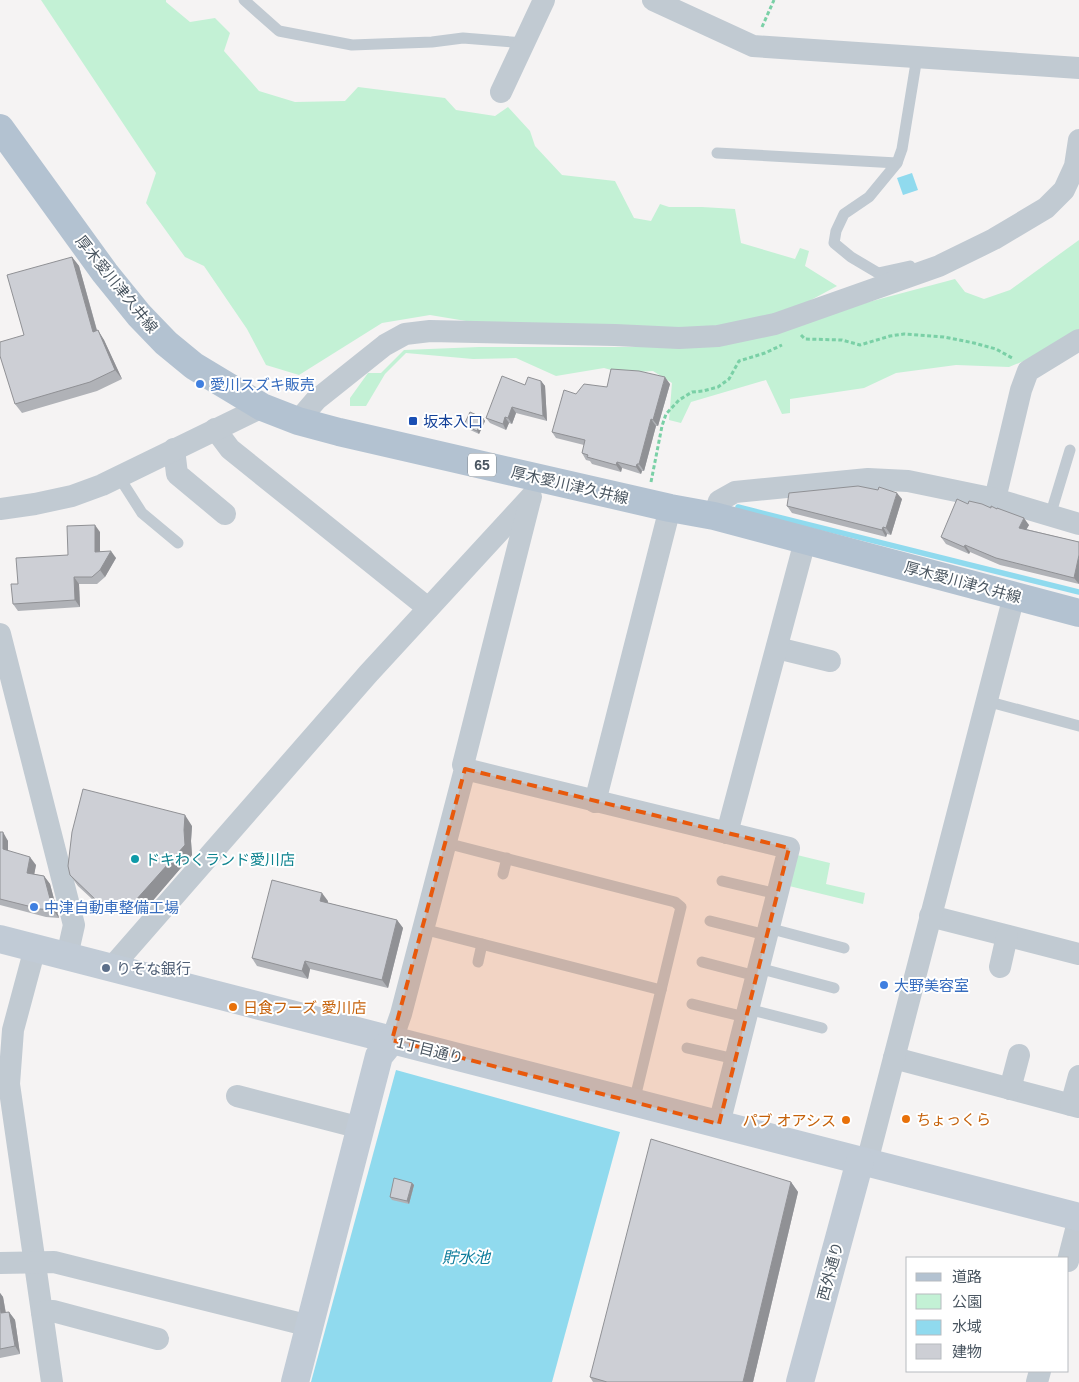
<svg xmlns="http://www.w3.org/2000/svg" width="1079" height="1382" font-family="Arial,'Noto Sans JP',sans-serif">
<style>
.green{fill:#c3f1d5}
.water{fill:#90daee}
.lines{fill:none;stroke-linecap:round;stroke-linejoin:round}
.stream{stroke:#90daee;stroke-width:5.5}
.path{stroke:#7ad0a6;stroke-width:3;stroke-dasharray:4 2.5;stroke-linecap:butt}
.lane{stroke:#c1cad2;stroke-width:11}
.street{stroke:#c1cad2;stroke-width:22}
.secondary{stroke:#c1cbd6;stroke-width:28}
.primary{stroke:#b3c2d1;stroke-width:28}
.wall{fill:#b0b2b7}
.shaded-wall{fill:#909195}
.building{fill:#cdcfd5;stroke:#909195}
.marked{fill:#e8590c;fill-opacity:0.2;stroke:#e8590c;stroke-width:4;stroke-dasharray:10 6;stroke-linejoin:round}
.shop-dot{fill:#3f7fe0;stroke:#fff;stroke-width:2}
.transit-dot{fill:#1a4fb4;stroke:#fff;stroke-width:2}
.culture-dot{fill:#0f9aa8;stroke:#fff;stroke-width:2}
.service-dot{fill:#5c6f8a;stroke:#fff;stroke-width:2}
.food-dot{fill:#e8710a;stroke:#fff;stroke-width:2}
.labels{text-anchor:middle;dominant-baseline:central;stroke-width:4;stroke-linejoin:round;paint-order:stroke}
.shield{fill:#fff;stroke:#808990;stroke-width:1}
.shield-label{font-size:14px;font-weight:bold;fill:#4a5661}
.street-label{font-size:15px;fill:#4a5661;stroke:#fff}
.shop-label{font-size:15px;fill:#366cbe;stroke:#fff;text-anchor:start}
.transit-label{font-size:15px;fill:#164399;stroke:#fff;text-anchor:start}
.culture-label{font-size:15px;fill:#0d838f;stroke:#fff;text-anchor:start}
.service-label{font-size:15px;fill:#4e5e75;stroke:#fff;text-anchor:start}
.food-label{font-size:15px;fill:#c56008;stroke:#fff;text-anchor:start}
.water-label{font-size:16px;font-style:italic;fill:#0c7c9b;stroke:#fff}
</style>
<rect width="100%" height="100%" fill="#f5f3f3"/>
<g class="green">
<path d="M41,0H166V2L190,22L215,18L230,33L224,51L259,91L295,102L345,101L358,87L445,98L456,110L495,116L508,107L530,131L535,146L562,175L615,181L634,218L651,221L660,204L669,207H702L735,209L741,243L795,259L800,248L809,251L805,266L837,286L811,300L846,308L955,279L965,292L984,299L1010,290L1079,240V329L1041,354L1009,367L956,365L896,373L864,388L790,399V413L782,414L766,380L691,402L681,423L669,420L672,383L653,371L622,373L604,368L556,376L516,358L473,359L406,353L385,374L366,406H350V398L368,373H381L404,350L479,347H653L484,324L430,315L382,323L299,375L266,365L247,329L204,266L185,257L146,203L156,173Z"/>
<path d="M797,855L830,863L826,884L865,893L863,904L785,885Z"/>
</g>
<g class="water">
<path d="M912,173L918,190L903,195L897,178Z"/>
<path d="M396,1070L620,1132L552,1382H311Z"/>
</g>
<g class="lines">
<path class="stream" d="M738,507L1079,592"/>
<g class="path">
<path d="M762,27L774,0"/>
<path d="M801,335L805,339L842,340L860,345L890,336L904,334L944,337L974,343L996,349L1014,359"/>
<path d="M651,482L662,426L666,414L679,400L692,392L703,391L718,387L729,379L739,361L765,353L782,345"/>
</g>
<g class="lane">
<path d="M244,0L279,31L352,45L432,42L463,38L524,43"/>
<path d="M717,153L897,163"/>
<path d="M910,266L878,273L851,257L834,243L836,231L844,214L869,197L897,163L902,149L917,57"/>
<path d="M119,477L142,513L178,543"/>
<path d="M1050,516L1070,450"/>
<path d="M986,701L1079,726"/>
<path d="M446,843L675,902L681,907L634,1102"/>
<path d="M503,874L507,858"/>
<path d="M722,881L777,894"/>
<path d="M710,921L766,935"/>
<path d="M768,928L844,948"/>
<path d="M423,929L661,990"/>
<path d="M478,962L482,944"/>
<path d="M702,962L756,976"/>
<path d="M758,968L834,988"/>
<path d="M692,1004L745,1017"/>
<path d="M748,1009L822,1028"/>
<path d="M687,1048L735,1059"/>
</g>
<g class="street">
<path d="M653,0L753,46L1079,68"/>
<path d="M501,92L544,0"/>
<path d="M298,421L316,400L385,345L405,334L430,331L615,335L679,338L718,336L775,324L939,266L994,239L1046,208L1064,190L1075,166L1079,140"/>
<path d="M215,429L230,449L428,608"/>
<path d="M174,449L177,474L225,514"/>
<path d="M995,499L1021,390L1028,371L1079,340"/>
<path d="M0,509L35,504L72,496L102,485L262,407"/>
<path d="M714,516L719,501L735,492L868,479L908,481L995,499L1079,524"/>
<path d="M0,634L74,925L67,956"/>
<path d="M777,648L830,661"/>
<path d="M465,769L789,848L719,1124"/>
<path d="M595,802L670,508"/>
<path d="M727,833L805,541"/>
<path d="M930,916L1079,954"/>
<path d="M35,948L13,1030L9,1084L52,1382"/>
<path d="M112,967L368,674L531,497"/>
<path d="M1000,967L1007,936"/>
<path d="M392,1040L401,1014L465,769L463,765L530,500"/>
<path d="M894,1058L1079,1107"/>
<path d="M1010,1089L1019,1055"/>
<path d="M237,1096L361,1128"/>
<path d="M1071,1105L1079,1076"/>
<path d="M867,1162L1014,596"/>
<path d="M1068,1261L1079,1218"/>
<path d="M0,1263L54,1262L310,1326"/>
<path d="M42,1312L53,1311L158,1339"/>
<path d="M1037,1382L1040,1371"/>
</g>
<g class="secondary">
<path d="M0,939L1079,1217"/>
<path d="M295,1382L379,1056L392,1040"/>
<path d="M800,1382L860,1161"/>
</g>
<path class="primary" d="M0,128L105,273L139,315L166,343L194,366L262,407L298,421L339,432L670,508L714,516L1079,613"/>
</g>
<g class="wall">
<path d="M72,257L79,266L97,330L104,340L122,379L97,391L22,413L15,404L24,335Z"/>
<path d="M541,381L545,386L547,421L516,413L512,424L509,423L506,430L490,423L486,418L525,385Z"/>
<path d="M670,384L658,426H656L644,471H642L641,474L622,468L621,472L592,464L590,461L586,460L582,453L584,445L556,438L552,432L576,394L607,387Z"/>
<path d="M483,418L485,421L479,434L466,428L464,425Z"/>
<path d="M902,499L891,535L887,534L886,537L792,513L787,506Z"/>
<path d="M968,504L1029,525L1026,529L1079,542V584L1000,565L970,552L969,554L946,544L941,537Z"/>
<path d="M100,532V551L116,558L105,577L97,584H79L80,607L18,611L13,604L18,584L68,555Z"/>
<path d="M192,826L191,841L192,855L143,912L134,915L106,912L78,886L70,875Z"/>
<path d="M0,832L8,841V851L36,865L34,874L44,876L50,884L59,918L46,917L0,905Z"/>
<path d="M328,901V903L397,920L403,928L388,988L310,969L308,979L257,966L252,958Z"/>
<path d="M791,1182L798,1192L753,1382H593L590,1377Z"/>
<path d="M412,1183L414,1185L409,1204L392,1200L390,1197Z"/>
<path d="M0,1293L3,1297L6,1313L9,1312L15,1320L20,1354L0,1358Z"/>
</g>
<g class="shaded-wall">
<path d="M72,257L79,266L100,342L93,332Z"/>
<path d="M98,330L104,340L122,379L115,370Z"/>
<path d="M665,377L670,384L658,426L653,420Z"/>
<path d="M541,381L545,386L547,421L543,416Z"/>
<path d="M512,407L516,413L512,424L508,418Z"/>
<path d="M505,417L509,423L506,430L503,424Z"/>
<path d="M483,418L485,421L479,434L477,431Z"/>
<path d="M651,419L656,426L644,471L639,464Z"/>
<path d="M617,462L622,468L621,472L616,465Z"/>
<path d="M637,464L642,471L641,474L636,467Z"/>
<path d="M897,493L902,499L891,535L886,528Z"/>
<path d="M1024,518L1029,525L1024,534L1019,528Z"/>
<path d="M95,525L100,532V558L95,552Z"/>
<path d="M883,527L887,534L886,537L882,530Z"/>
<path d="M965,545L970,552L969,554L964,547Z"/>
<path d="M111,551L116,558L105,577L100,570Z"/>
<path d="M1079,555V584L1074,578Z"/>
<path d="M74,577L79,584L80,607L75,600Z"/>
<path d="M185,815L192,826L191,841L192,855L143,912L135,901Z"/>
<path d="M3,832L8,841V857L3,849Z"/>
<path d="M30,857L36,865L33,881L27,873Z"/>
<path d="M44,876L50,884L59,918L53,910Z"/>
<path d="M322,893L328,901L326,909L320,901Z"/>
<path d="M397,920L403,928L388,988L382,980Z"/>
<path d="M305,961L310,969L308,979L302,971Z"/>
<path d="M791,1182L798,1192L753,1382H743Z"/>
<path d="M412,1183L414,1185L409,1204L407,1201Z"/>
<path d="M0,1293L3,1297L7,1321L1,1313L0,1304Z"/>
<path d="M9,1312L15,1320L20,1354L15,1346Z"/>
</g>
<g class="building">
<path d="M72,257L93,332L98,330L115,370L90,382L15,404L0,356V342L24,335L7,275Z"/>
<path d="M611,369L639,371L665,377L653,420L651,419L639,464H637L636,467L617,462L616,465L587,457L588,455L582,453L585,440L552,432L564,390L576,394L584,384L607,387Z"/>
<path d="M502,376L525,385L528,377L541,381L543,416L512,407L508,418L505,417L503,424L486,418Z"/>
<path d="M470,412L483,418L477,431L464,425Z"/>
<path d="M858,486L878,490L879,487L897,493L886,528L883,527L882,530L787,506L789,493Z"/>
<path d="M957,499L968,504L969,501L982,504L991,508V506L997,509V508L1024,518L1019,528L1079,542V555L1074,578L996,558L965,545L964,547L941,537Z"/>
<path d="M95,525V552L111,551L100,570L92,577H74L75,600L13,604L11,584H18L16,558L68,555L67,526Z"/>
<path d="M83,789L185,815L184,830L185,845L135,901L126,905L98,902L70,875L68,866L72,832Z"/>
<path d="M0,832H3V849L30,857L27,873L44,876L53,910L40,909L0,899Z"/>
<path d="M272,880L322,893L320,901L397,920L382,980L305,961L302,971L252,958Z"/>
<path d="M651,1139L791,1182L743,1382H607L590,1377Z"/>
<path d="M394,1178L412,1183L407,1201L390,1197Z"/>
<path d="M0,1304L1,1313L9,1312L15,1346L0,1349Z"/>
</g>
<path class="marked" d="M465,769L789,848L719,1124L392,1040Z"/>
<g class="shop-dot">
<circle cx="200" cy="384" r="5"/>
<circle cx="34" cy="907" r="5"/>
<circle cx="884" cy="985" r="5"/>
</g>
<rect class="transit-dot" x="408" y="416" width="10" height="10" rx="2.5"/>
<circle class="culture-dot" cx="135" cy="859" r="5"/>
<circle class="service-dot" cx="106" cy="968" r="5"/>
<g class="food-dot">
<circle cx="233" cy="1007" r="5"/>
<circle cx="906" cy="1119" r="5"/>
<circle cx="846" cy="1120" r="5"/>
</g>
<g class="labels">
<rect class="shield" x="468" y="453.5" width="28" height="23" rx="4"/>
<g class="shield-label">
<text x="482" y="465">65</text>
</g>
<g class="street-label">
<text transform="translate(117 284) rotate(51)">厚木愛川津久井線</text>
<text transform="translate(570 485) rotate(13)">厚木愛川津久井線</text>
<text transform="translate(963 582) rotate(15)">厚木愛川津久井線</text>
<text transform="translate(430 1050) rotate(14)">1丁目通り</text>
<text transform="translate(830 1271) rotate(-75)">西外通り</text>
</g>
<g class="shop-label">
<text x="210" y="384">愛川スズキ販売</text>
<text x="44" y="907">中津自動車整備工場</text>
<text x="894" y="985">大野美容室</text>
</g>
<g class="transit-label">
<text x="423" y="421">坂本入口</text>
</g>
<g class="culture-label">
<text x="145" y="859">ドキわくランド愛川店</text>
</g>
<g class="service-label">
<text x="116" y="968">りそな銀行</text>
</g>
<g class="food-label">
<text x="243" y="1007">日食フーズ 愛川店</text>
<text x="916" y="1119">ちょっくら</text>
<text x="836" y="1120" text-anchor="end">パブ オアシス</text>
</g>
<g class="water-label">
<text x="466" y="1257">貯水池</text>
</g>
</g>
<rect x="906" y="1257" width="162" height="115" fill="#ffffff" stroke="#b7bbc0"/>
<rect x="916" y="1273" width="25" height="8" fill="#b3c2d1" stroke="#b7bbc0"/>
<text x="952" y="1282" font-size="15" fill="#4a5661">道路</text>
<rect x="916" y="1294" width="25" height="15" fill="#c3f1d5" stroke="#b7bbc0"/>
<text x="952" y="1307" font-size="15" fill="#4a5661">公園</text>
<rect x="916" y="1320" width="25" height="15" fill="#90daee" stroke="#b7bbc0"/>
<text x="952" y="1332" font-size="15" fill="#4a5661">水域</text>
<rect x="916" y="1344" width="25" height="15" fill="#cdcfd5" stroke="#b7bbc0"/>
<text x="952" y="1357" font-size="15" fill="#4a5661">建物</text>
</svg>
